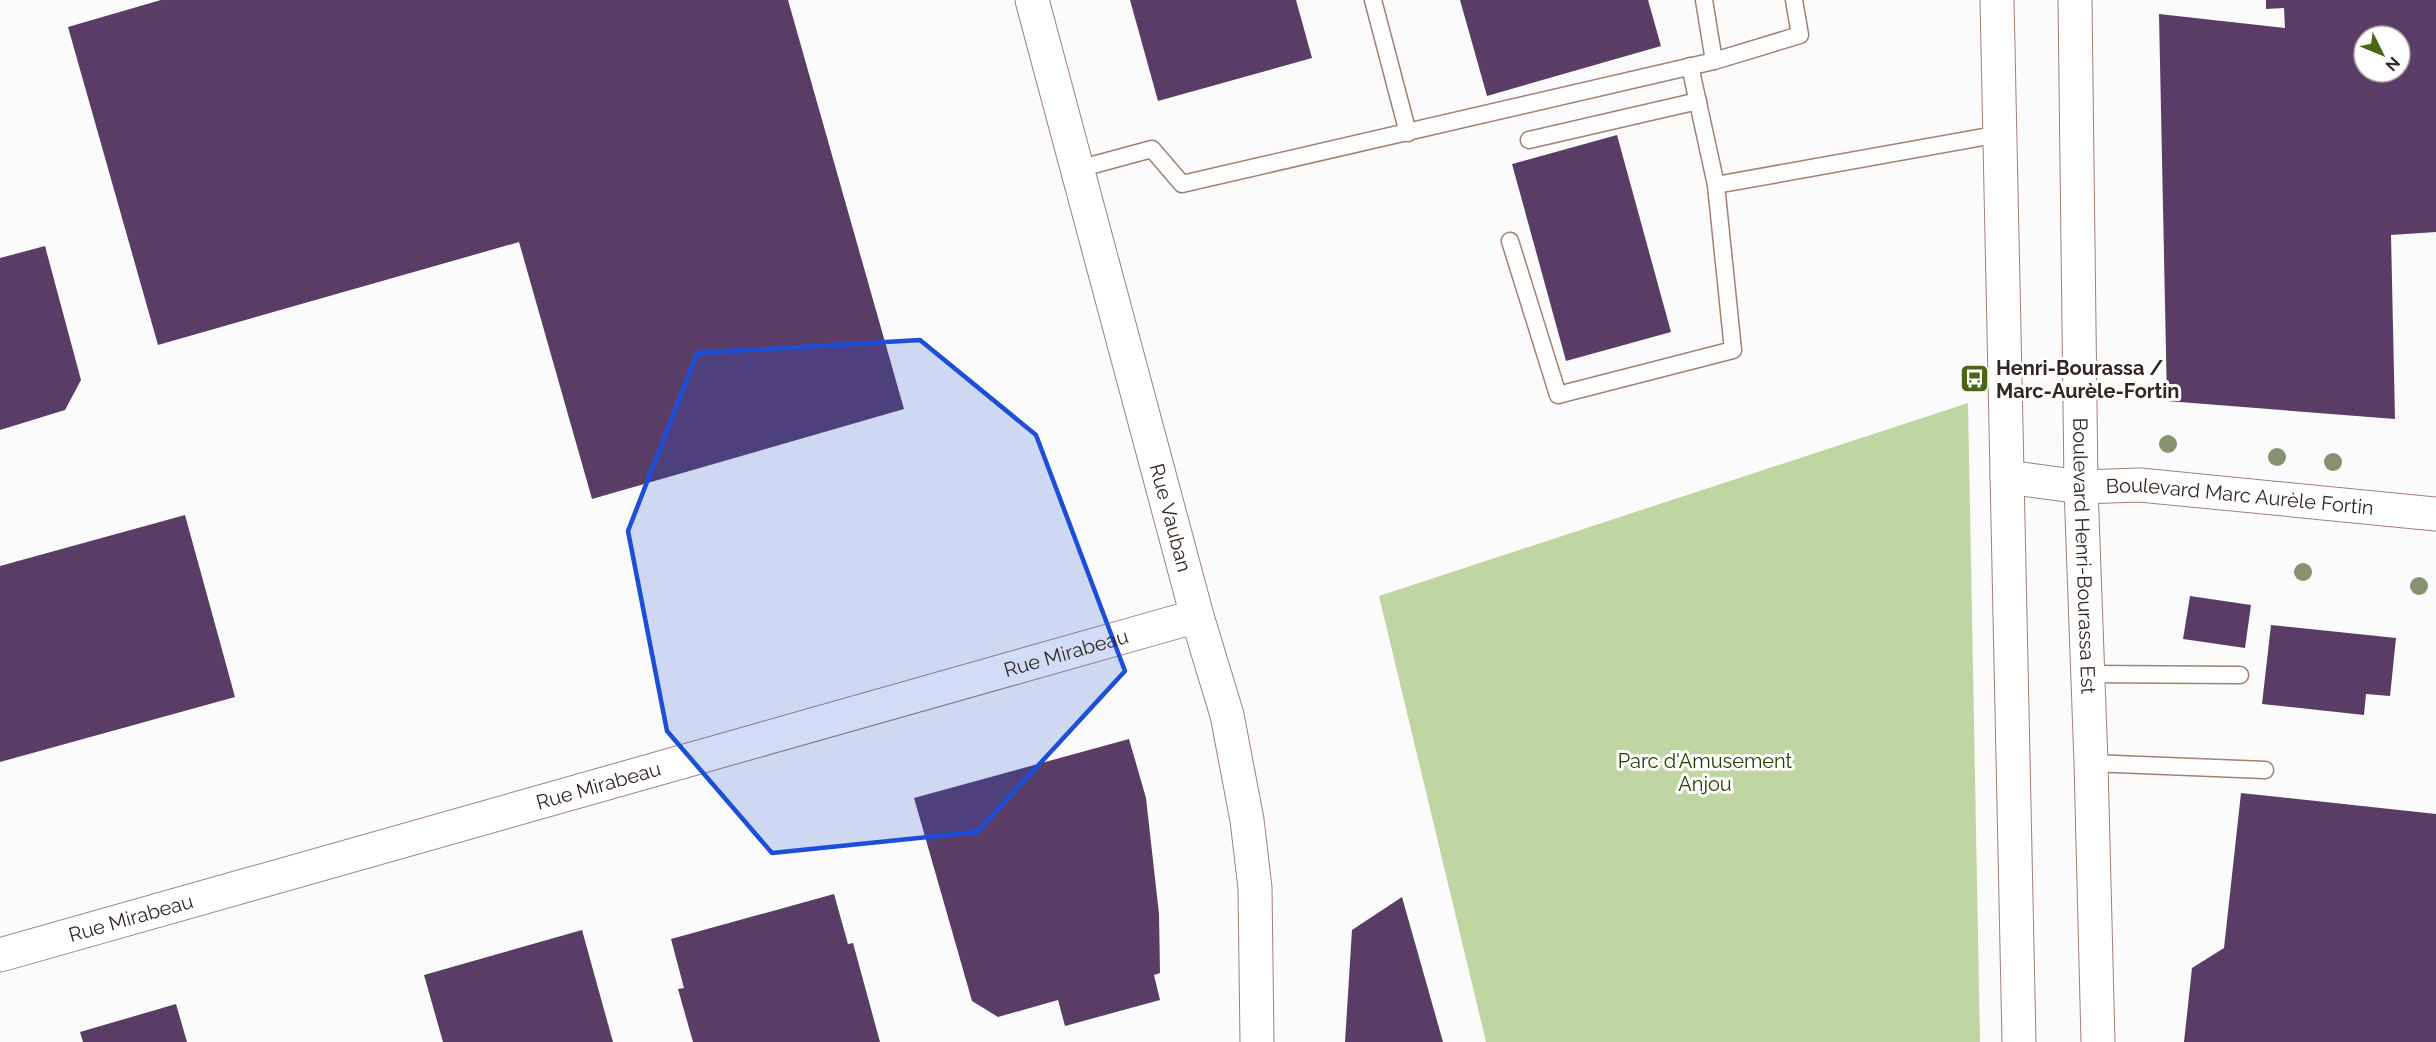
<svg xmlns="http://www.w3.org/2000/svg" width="2436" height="1042" font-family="Raleway,sans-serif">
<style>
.green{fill:#bfd6a2}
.building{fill:#593d67;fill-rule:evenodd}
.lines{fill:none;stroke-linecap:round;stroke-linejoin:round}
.lane-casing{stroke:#a28072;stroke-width:19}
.street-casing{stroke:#a28072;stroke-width:35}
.primary-casing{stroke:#a28072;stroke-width:35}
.lane{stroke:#fff;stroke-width:16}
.street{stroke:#fff;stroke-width:33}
.primary{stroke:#fff;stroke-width:33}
.tree{fill:#879271}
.marked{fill:#1d4ed8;fill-opacity:0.2;stroke:#1d4ed8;stroke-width:4.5;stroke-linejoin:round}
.labels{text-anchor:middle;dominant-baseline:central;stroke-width:6;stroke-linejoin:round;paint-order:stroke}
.poi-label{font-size:20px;font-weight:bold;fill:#342621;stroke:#fff;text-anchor:start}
.street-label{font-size:20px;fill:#342621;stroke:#fff}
.park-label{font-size:20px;fill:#283c00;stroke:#fff}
</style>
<rect width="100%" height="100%" fill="#fbfbfb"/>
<path class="green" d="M1968,403L1980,1042H1486L1379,596Z"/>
<g class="building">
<path d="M161,0H788L904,409L592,499L519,242L158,345L68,27Z"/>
<path d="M1130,0H1296L1312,58L1158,101Z"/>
<path d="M1460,0H1648L1661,46L1487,96Z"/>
<path d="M2266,0H2436V232L2391,235L2395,419L2167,401L2159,14L2285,28L2284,8L2266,9ZM2364,36H2400V72H2364Z"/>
<path d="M1617,135L1671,332L1566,361L1512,164Z"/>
<path d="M45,246L81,380L65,410L0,430V258Z"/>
<path d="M185,515L235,697L0,762V566Z"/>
<path d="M2190,596L2251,605L2245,648L2183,639Z"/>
<path d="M2271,625L2396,638L2390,696L2366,694L2364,715L2262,704Z"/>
<path d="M1129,739L1146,798L1159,914L1160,973L1154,975L1160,1000L1065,1026L1058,1000L998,1017L972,1001L914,798Z"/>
<path d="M2241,793L2436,814V1042H2184L2192,968L2224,948Z"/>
<path d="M834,894L848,944L853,943L880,1042H693L678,989L684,988L671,939Z"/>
<path d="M1402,897L1443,1042H1345L1352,930Z"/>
<path d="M582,930L613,1042H443L424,975Z"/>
<path d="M176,1004L187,1042H83L80,1032Z"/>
</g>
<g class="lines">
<defs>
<g id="lane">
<path d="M1373,0L1408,133"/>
<path d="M1704,0L1714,61L1800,35L1794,0"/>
<path d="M1690,66L1716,185L2000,134"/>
<path d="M1529,140L1698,101"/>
<path d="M1078,169L1152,149L1182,184L1714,61"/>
<path d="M1510,241L1558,395L1733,350L1716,185"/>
<path d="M2086,674L2240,675"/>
<path d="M2091,763L2265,770"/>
</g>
<g id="street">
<path id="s1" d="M1032,0L1197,616L1227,715L1247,820L1255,888L1257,1042"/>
<path id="s2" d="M2007,477L2081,487L2140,485L2436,514"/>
<path id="s3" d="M0,955L1197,616"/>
</g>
<g id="primary">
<path d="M1997,0L2019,1042"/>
<path id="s4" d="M2075,0L2081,487L2091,763L2098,1042"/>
</g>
</defs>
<use href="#lane" class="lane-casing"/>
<use href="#street" class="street-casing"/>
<use href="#primary" class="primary-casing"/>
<use href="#lane" class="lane"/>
<use href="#street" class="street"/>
<use href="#primary" class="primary"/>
</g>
<g class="tree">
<circle cx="2168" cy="444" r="9"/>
<circle cx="2277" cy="457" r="9"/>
<circle cx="2333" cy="462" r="9"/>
<circle cx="2303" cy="572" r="9"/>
<circle cx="2419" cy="586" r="9"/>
</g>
<path class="marked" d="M920,340L1036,435L1125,671L977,832L772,853L667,731L628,531L697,353Z"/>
<defs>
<symbol id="bus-square" viewBox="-11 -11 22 22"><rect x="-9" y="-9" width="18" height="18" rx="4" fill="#4b6617" stroke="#fff"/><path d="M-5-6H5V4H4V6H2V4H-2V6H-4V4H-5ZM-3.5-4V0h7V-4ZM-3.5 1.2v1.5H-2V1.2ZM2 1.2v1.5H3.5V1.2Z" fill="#fff"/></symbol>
</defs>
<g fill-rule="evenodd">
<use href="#bus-square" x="1958" y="362" width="33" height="33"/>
</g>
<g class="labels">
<g class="poi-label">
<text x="1996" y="368">Henri-Bourassa /<tspan x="1996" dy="23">Marc-Aurèle-Fortin</tspan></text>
</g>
<g class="street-label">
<text stroke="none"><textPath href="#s2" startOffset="234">Boulevard Marc Aurèle Fortin</textPath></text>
<text stroke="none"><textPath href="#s1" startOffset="536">Rue Vauban</textPath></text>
<text stroke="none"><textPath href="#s4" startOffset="556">Boulevard Henri-Bourassa Est</textPath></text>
<text stroke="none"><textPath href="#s3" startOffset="1108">Rue Mirabeau</textPath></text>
<text stroke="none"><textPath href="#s3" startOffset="622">Rue Mirabeau</textPath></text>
<text stroke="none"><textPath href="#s3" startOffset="136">Rue Mirabeau</textPath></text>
</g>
<g class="park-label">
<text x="1705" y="761">Parc d'Amusement<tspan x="1705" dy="23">Anjou</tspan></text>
</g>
</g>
<g transform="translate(2382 54) rotate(133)"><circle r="28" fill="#ffffff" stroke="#aea8a6" stroke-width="1.5"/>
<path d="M0-4.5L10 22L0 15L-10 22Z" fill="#4b6617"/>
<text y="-9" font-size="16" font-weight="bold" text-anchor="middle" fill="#342621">N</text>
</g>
</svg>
